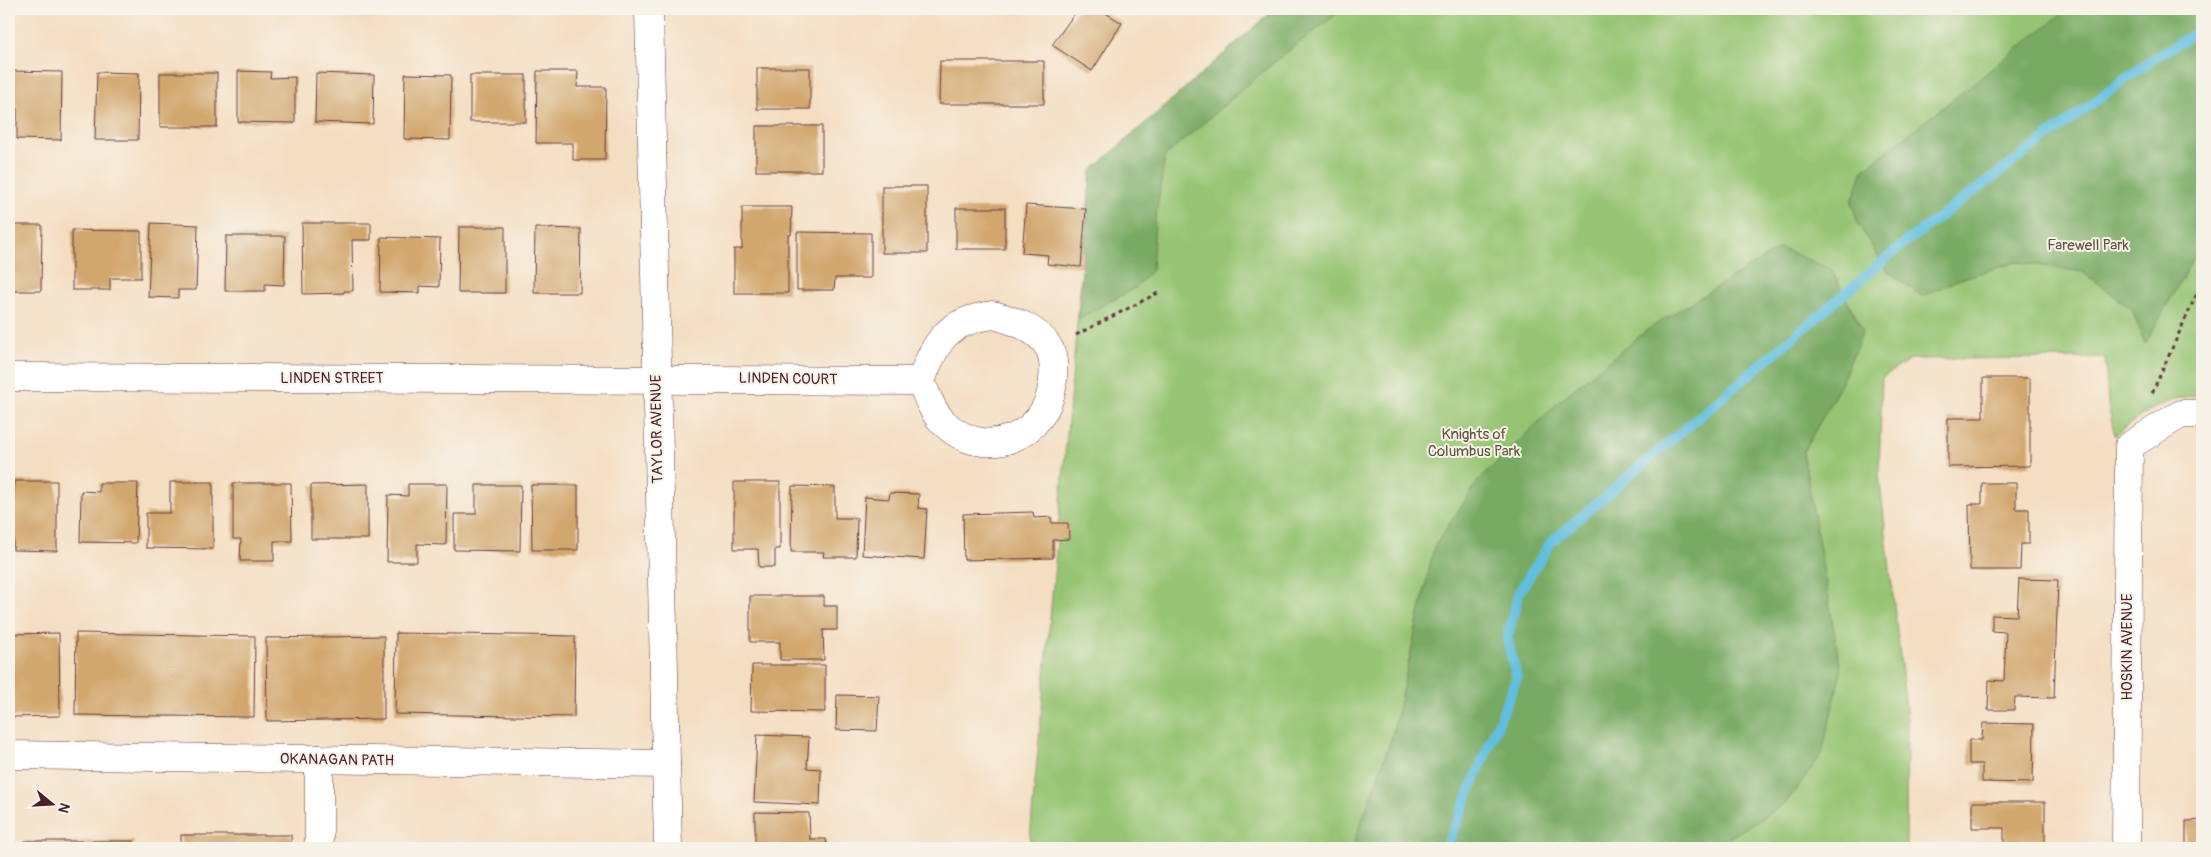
<svg xmlns="http://www.w3.org/2000/svg" width="2211" height="857" font-family="Pangolin,sans-serif">
<style>
.green{fill:#96c472;stroke:#70724e}
.forest{fill:#78aa64;stroke:#616448}
.lines{fill:none;stroke-linecap:round;stroke-linejoin:round}
.stream{stroke:#61bfe0;stroke-width:10}
.building{fill:#d2a76e}
.minor-casing{stroke:#643c42;stroke-width:29}
.path{stroke:#643c42;stroke-width:3;stroke-dasharray:4 4;stroke-linecap:butt}
.minor{stroke:#fff;stroke-width:28}
.labels{text-anchor:middle;dominant-baseline:central;stroke-width:4;stroke-linejoin:round;paint-order:stroke}
.park-label{font-size:15px;fill:#615140;stroke:#f7f3e8}
.street-label{font-size:15px;fill:#4a1f2b;stroke:#f7f3e8}
</style>
<rect width="100%" height="100%" fill="#f7f3e8"/>
<filter id="ink" filterUnits="userSpaceOnUse"><feTurbulence type="fractalNoise" baseFrequency=".02" numOctaves="2"/><feDisplacementMap in="SourceGraphic" scale="10" xChannelSelector="R" yChannelSelector="G"/><feConvolveMatrix kernelMatrix="1 2 1 2 8 2 1 2 1" color-interpolation-filters="sRGB"/></filter>
<filter id="wash" filterUnits="userSpaceOnUse"><feTurbulence type="fractalNoise" baseFrequency=".0096" numOctaves="4" result="noise"/><feDisplacementMap in="SourceGraphic" scale="20" xChannelSelector="R" yChannelSelector="G"/><feGaussianBlur stdDeviation="1.12" result="paint"/><feColorMatrix in="noise" values="0 0 0 0 0 0 0 0 0 0 0 0 0 0 0 0 0 1.4 0 .05"/><feComposite in="paint" operator="in"/></filter>
<g filter="url(#wash)">
<rect width="100%" height="100%" fill="#f4dec2"/>
<path class="green" d="M1275,9H2202V395C2168,396 2140,414 2115,436L2108,405L2105,358L1910,359L1882,378L1879,474L1907,717L1906,848H1029L1091,171Z"/>
<g class="forest">
<path d="M1275,9H1343L1273,63L1165,156L1155,221L1152,270L1135,288L1078,319L1091,171Z"/>
<path d="M2068,9H2202V243L2145,344L2132,309L2083,272L2016,262L1960,279L1922,296L1887,271L1858,224L1852,202L1863,170Z"/>
<path d="M1780,248L1831,269L1863,331L1839,388L1803,452L1841,671L1822,754L1786,803L1718,845L1706,848H1352L1392,737L1434,547L1479,480L1565,396L1650,328Z"/>
</g>
<g class="lines">
<path class="stream" d="M1446,848L1517,678L1507,638L1519,592L1551,542L1907,241L2154,58L2202,29"/>
</g>
<g id="blocks">
<g class="building">
<path d="M1078,9H1099L1122,23L1092,71L1052,45Z"/>
<path d="M940,61H1044V104H939Z"/>
<rect x="757" y="68" width="53" height="41"/>
<path d="M9,71L62,72L61,140L17,139V105H9Z"/>
<path d="M238,71L271,72L270,78L295,77V123L238,122Z"/>
<path d="M537,71H578L577,87H606L605,160H573V143H536Z"/>
<path d="M97,72L139,73L138,140H95Z"/>
<rect x="160" y="73" width="57" height="54"/>
<path d="M316,73L374,75L373,124L315,122Z"/>
<path d="M405,74L451,75L450,140L404,139Z"/>
<rect x="470" y="75" width="56" height="47"/>
<rect x="756" y="126" width="66" height="45"/>
<rect x="882" y="186" width="45" height="67"/>
<path d="M1026,205L1086,209L1081,267L1047,264L1048,255L1022,253Z"/>
<path d="M742,207H792L791,235H788V293H734V249H742Z"/>
<rect x="956" y="208" width="49" height="41"/>
<path d="M151,223L198,225L196,290H178V298L148,297Z"/>
<path d="M302,223H371V240H352L353,291H344V293L303,294Z"/>
<path d="M9,225H42L41,291H9Z"/>
<path d="M459,227H505V293H458Z"/>
<path d="M535,228L581,229L580,293H534Z"/>
<path d="M72,230L141,231V278H110V290H72Z"/>
<path d="M797,232L871,233V278H835L834,290H797Z"/>
<path d="M226,236H285L284,285L265,284V291H225Z"/>
<path d="M381,237L440,239L439,287L420,286V293L380,292Z"/>
<path d="M1983,378H2030V466L1948,467V418H1983Z"/>
<path d="M14,481H57V551L13,550Z"/>
<path d="M170,482H213V549L146,548V513H170Z"/>
<path d="M734,482H780V549H775V567H759L758,549H734Z"/>
<path d="M99,483H138L136,543L80,542L81,491L99,492Z"/>
<path d="M233,483H291L292,541H274V561H240L241,539H233Z"/>
<path d="M1982,483H2016V509H2029V544H2021L2020,570H1970L1969,504H1982Z"/>
<path d="M368,484V539H311V485Z"/>
<path d="M408,484H447L446,545L417,544V562H387L388,495L408,496Z"/>
<path d="M476,485H521L520,551L454,550V514H476Z"/>
<path d="M531,485H578V550H532Z"/>
<path d="M792,486L835,487V518H857L856,557H823L824,552H791Z"/>
<path d="M890,493L919,494L918,508L927,509L924,559L862,555L865,497L889,499Z"/>
<path d="M1033,512L1034,518L1051,517L1052,523H1068L1069,539L1053,540V558L964,560L963,514Z"/>
<rect x="2198" y="517" width="4" height="40"/>
<path d="M2019,579L2058,580L2054,698L2015,697L2014,710H1988L1989,680L2004,681L2006,632L1992,631V615L2017,616Z"/>
<path d="M750,596H824V606H837V630H823L824,660H780V642H750Z"/>
<path d="M59,633L60,716L9,717V634Z"/>
<path d="M76,633L255,636L254,717L75,715Z"/>
<path d="M396,633L575,636L574,717L395,714Z"/>
<path d="M384,636V719L267,721L266,638Z"/>
<path d="M752,665H825V712L751,711Z"/>
<path d="M837,695L879,696L877,731L836,730Z"/>
<path d="M1983,723L2034,724L2033,783L1982,782V764H1969V740H1982Z"/>
<path d="M757,735L809,737L807,768L821,769L820,805L754,802Z"/>
<path d="M1972,802H2045V848H2004V828H1972Z"/>
<path d="M755,812L809,813L810,839H826L827,848H755Z"/>
<path d="M2202,820V848H2186V821Z"/>
<rect x="181" y="835" width="110" height="13"/>
<rect x="25" y="841" width="109" height="7"/>
</g>
</g>
</g>
<g filter="url(#ink)">
<use href="#blocks" fill-opacity="0" stroke="#643c42" stroke-width="1"/>
<g class="lines">
<defs>
<g id="minor">
<path d="M649,9L668,848"/>
<path d="M993,315C1013,320 1040,329 1050,350C1054,359 1054,370 1053,380C1049,438 983,464 942,421C932,411 926,394 921,381C936,340 947,321 993,315Z"/>
<path d="M9,377L921,381"/>
<path d="M9,755L666,764"/>
<path d="M319,759V848"/>
<path d="M2126,848L2129,446L2181,414H2202"/>
</g>
</defs>
<use href="#minor" class="minor-casing"/>
<g class="path">
<path d="M1076,335L1158,293"/>
<path d="M2152,393L2202,282"/>
</g>
<use href="#minor" class="minor"/>
</g>
</g>
<g class="labels">
<g class="park-label">
<text x="2088" y="245">Farewell Park</text>
<text x="1474" y="434">Knights of<tspan x="1474" dy="17">Columbus Park</tspan></text>
</g>
<g class="street-label">
<text x="332" y="378">LINDEN STREET</text>
<text transform="translate(788 379) rotate(1)">LINDEN COURT</text>
<text transform="translate(657 429) rotate(-91)">TAYLOR AVENUE</text>
<text transform="translate(2127 647) rotate(-90)">HOSKIN AVENUE</text>
<text transform="translate(337 760) rotate(1)">OKANAGAN PATH</text>
</g>
</g>
<rect width="2211" height="857" fill="none" stroke="#f7f3e8" stroke-width="30"/>
<g transform="translate(52 804) rotate(108)" stroke="#f7f3e8" stroke-width="4" paint-order="stroke">
<path d="M0-4L9 19L0 12L-9 19Z" fill="#4a1f2b"/>
<text y="-8" font-size="14" font-weight="bold" text-anchor="middle" fill="#4a1f2b">N</text>
</g>
</svg>
